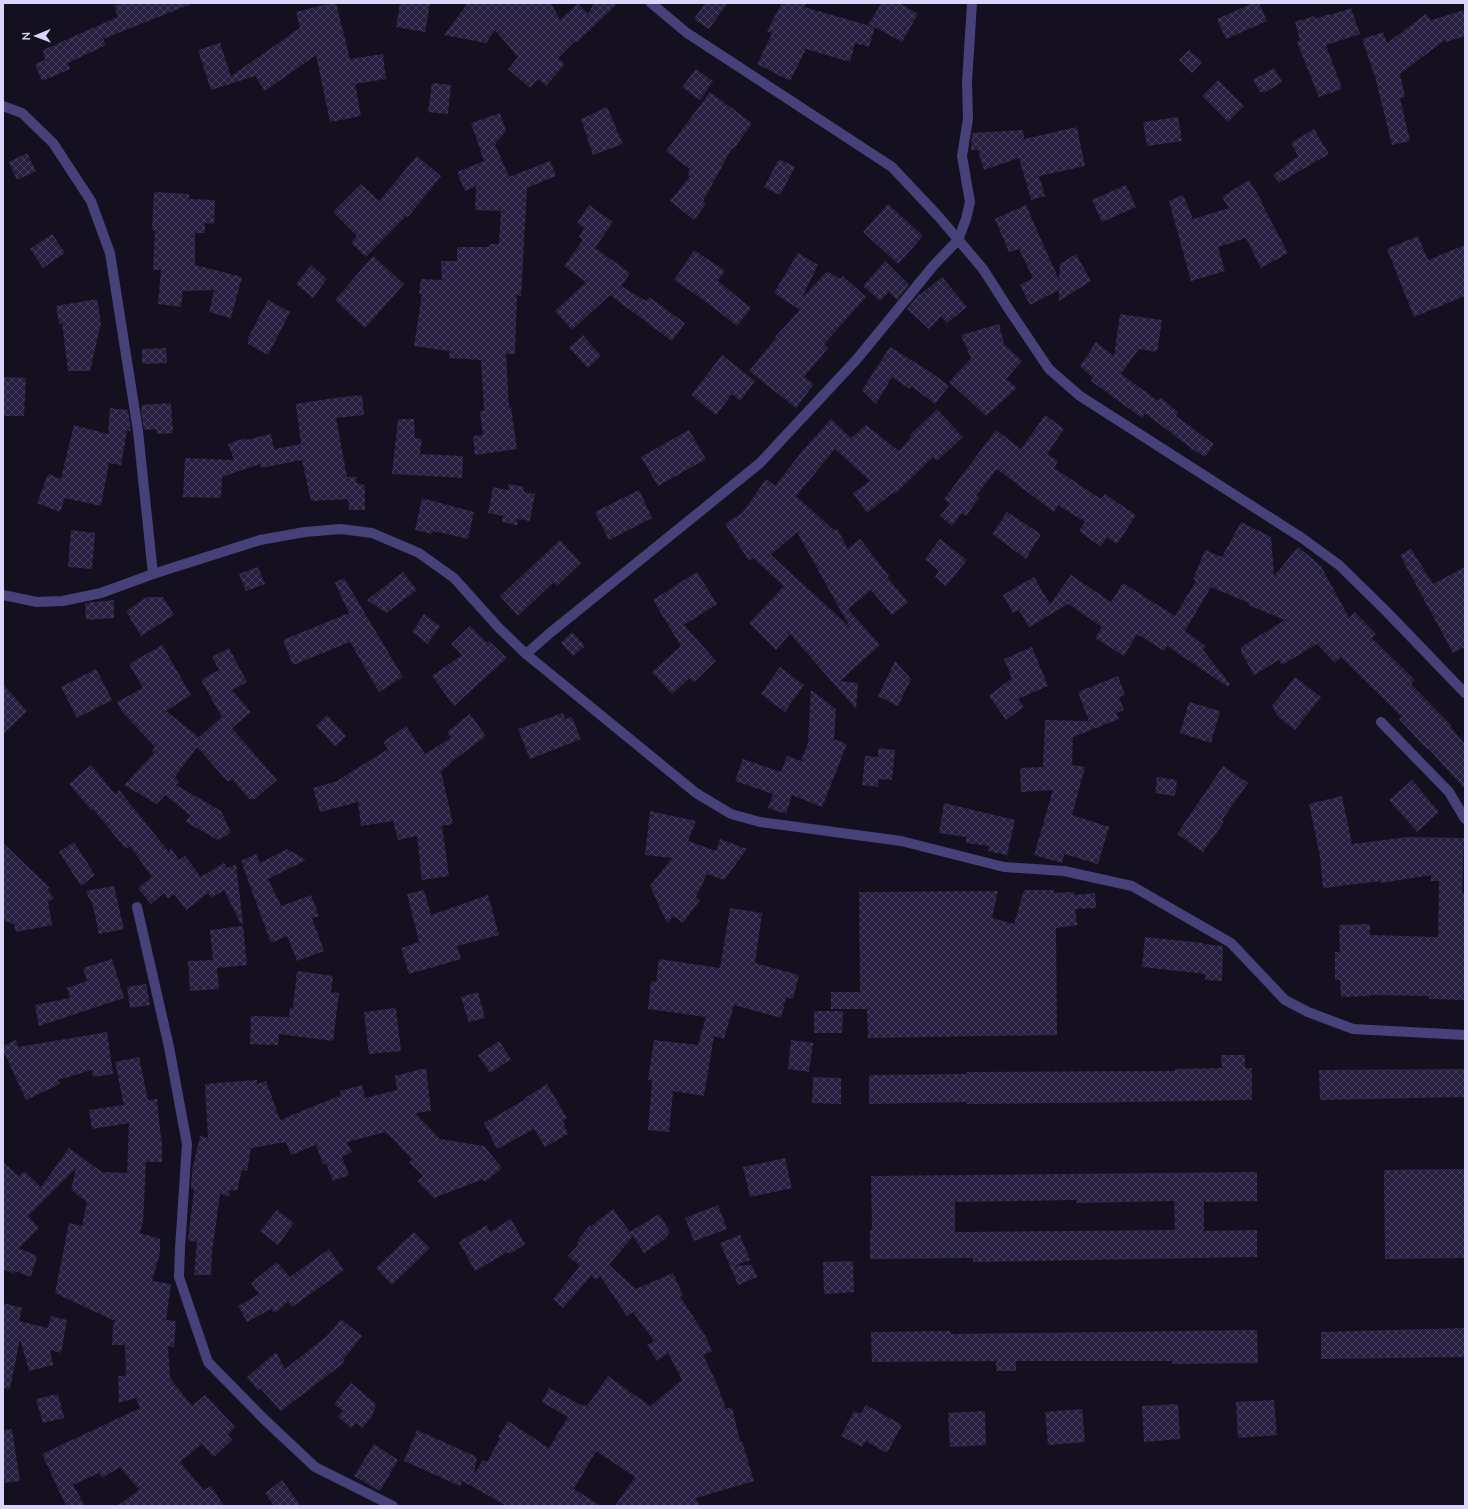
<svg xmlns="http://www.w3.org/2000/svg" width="1468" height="1509" font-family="Mulish,sans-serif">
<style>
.building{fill:url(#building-cross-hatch);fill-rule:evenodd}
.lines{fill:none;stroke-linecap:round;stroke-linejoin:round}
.minor{stroke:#464179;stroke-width:10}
</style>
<defs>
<pattern id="building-cross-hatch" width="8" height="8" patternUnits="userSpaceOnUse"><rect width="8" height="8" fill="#271f3f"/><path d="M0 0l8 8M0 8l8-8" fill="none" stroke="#463f5c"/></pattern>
</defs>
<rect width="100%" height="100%" fill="#141020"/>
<g class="building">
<path d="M123,3L191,4L103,39L106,45L68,63L70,69L42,81L35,64L45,60L43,50L118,17L114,6Z"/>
<path d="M331,3H336L350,59L383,54L386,79L355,84L361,116L330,122L316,55L265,91L255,76L211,90L198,50L220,43L231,76L300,28L296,12Z"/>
<path d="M400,3H430L425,32L396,27Z"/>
<path d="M468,3H551L560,20L578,3L588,14L594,3H618L577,42L575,41L558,58L565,64L546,86L538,79L530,88L508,69L518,57L495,30L486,43L444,35Z"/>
<path d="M705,3H728L709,29L694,19Z"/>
<path d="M782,3H806L804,7L874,27L868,24L882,3H899L918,14L902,42L875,27L869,47L855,43L850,62L806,49L790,81L757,64L772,34L767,31Z"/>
<path d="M1253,3H1259L1267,21L1226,39L1217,19Z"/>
<path d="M1351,8L1360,34L1326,45L1342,89L1319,97L1297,42L1300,40L1295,22L1314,16L1315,19L1329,14L1330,15Z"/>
<path d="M1465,10V36L1446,42V39L1400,74L1405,97L1400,98L1410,141L1392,145L1376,80L1362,39L1383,32L1387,43L1426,14L1431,20Z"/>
<path d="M1189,50L1202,62L1192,73L1179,60Z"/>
<path d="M1274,68L1282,82L1266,92H1260L1253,80Z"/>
<path d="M696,69L713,81L700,100L682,87Z"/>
<path d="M1218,80L1244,106L1228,122L1202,96Z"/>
<path d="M432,83L451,85L448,114L428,112Z"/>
<path d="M710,92L752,123L734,149L732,148L703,201L706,204L694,220L670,201L690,176L687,174L690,169L666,151Z"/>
<path d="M607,107L623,144L593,155L581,119Z"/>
<path d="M500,113L506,131L495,144L509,177L550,161L556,176L527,188L521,296L517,295L515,354H506L509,407H511L517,449L475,455L473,436L483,435L480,411H484L481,360L449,358V351L414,346L422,294H419L421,279L442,280L441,261H457V247H489L490,244H499L501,211L475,210L476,186L465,191L457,172L484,161L471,123Z"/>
<path d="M1178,117L1182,141L1147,146L1143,122Z"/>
<path d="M1077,127L1085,166L1039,176L1045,196L1031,200L1019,158L984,170L978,150H971L972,133L1023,130L1024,139Z"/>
<path d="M1314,129L1329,154L1279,183L1273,175L1298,156L1291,143Z"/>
<path d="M27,153L36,171L17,180L9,162Z"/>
<path d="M417,156L441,176L408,217L406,216L366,257L351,243L357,236L333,212L361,184L379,201Z"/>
<path d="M779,159L795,167L780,195L764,187Z"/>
<path d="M1249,180L1262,201L1261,202L1288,253L1261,268L1246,238L1218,247L1225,271L1191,281L1169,201L1183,195L1193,219L1229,208L1222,197Z"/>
<path d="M1126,185L1136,207L1102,222L1092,200Z"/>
<path d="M154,192L189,194V199L215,200L214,224L205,223V233H195V265L242,277L231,318L209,312L214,290L183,291L181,307L158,304L161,270H153L155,231L152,230Z"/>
<path d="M888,204L923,236L898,264L863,232Z"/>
<path d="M589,205L613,222L595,248L630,273L621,286L646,301L649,297L685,323L672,341L610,295L572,330L555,311L586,282L564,266L583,240L579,237L584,228L577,223Z"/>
<path d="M1026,205L1059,280L1060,264L1076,254L1091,281L1059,301V290L1030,305L1020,285L1033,278L1019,249L1009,252L995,219Z"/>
<path d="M52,234L65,253L43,268L30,249Z"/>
<path d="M1418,236L1428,260L1465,245V296L1414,317L1387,249Z"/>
<path d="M694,250L725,271L718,281L751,308L737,326L705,301L674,280Z"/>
<path d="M798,253L818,265L803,295L804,296L827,271L840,279L843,276L866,297L824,344L828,348L804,377L814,384L796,408L749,371L776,338L775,337L800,310L774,293Z"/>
<path d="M373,256L404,284L365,328L335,300Z"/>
<path d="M885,261L909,285L897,300L889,292L880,301L863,286Z"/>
<path d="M311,265L327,279L313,298L296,284Z"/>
<path d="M942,277L967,307L947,323L941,316L929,329L907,309L919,294L920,295Z"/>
<path d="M97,299L101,323L90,371H68L62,323L59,324L56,306Z"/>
<path d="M268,300L290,312L268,355L248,344V338Z"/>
<path d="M1120,314L1162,320L1157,352L1139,349L1121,374L1158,401L1161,398L1178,412L1176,416L1214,444L1205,457L1192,449L1145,413L1142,418L1091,381L1093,378L1080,366L1096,342L1114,356Z"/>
<path d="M999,324L1004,344L1022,361L1006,379L1017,388L986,416L949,382L971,358L961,335Z"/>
<path d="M583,335L601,356L588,368L569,348Z"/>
<path d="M890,347L932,373L949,386L935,404L911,386L910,389L892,377L876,404L862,390Z"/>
<path d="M166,348L167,363L142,364V349Z"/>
<path d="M722,355L755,381L740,401L732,394L716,415L691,395Z"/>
<path d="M3,377L26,378L24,416H3Z"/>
<path d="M362,395L364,415L336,418L347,477H357L356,483L365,485V510H349L348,499L311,501L302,460L261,468L260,464L222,477L221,498L183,497L185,458L234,460L228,444L245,438L246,440L271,434L274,449L301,444L296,404L334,398Z"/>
<path d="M171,403L173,433L157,434L156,429L144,430L141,411L142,405Z"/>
<path d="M110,408L128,410L131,431H127L121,465L109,463L101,506L65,498L60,512L37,503L48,474L61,479L74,425L108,434Z"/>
<path d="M937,409L963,437L937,461L933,457L895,494L894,492L867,513L853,493L870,481L835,449L796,496L834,530L837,529L848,549L860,539L889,576L887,577L908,602L892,615L871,590L848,609L880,645L840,681L858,683L856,709L790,634L776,650L749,623L784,586L753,558L749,561L725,524L743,512L766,479L775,486L804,449L831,419L851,438L866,425L899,451L911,438L909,436ZM797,532L842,613L850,627L771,555Z"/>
<path d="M1045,415L1064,429L1047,454L1058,461L1054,468L1101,499L1105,494L1136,515L1117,544L1107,537L1101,547L1079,531L1085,522L1058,505L1054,512L997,469L976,496L979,498L966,516L962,513L952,526L940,516L950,504L944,499L996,430L1021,449Z"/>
<path d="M398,419H414L415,438L422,439L420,454L463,456L462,478L392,474Z"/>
<path d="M689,430L706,459L658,486L641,457Z"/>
<path d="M509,484L524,487V492L535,494L530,521L518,519L517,525L502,522L503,516L488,513L493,487L508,490Z"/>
<path d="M639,490L652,518L609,540L595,512Z"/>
<path d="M422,498L474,512L468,539L433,531L432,534L415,530Z"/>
<path d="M1007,512L1041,534L1026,559L992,534Z"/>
<path d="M1241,522L1271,537L1274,576L1298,547L1321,566L1349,618L1355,612L1376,634L1372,638L1415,680L1411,684L1451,725L1450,727L1465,744V789L1428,748L1427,749L1399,719L1402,717L1341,657L1335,663L1317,644L1282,665L1279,660L1254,675L1241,652V647L1285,620L1248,605L1249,603L1211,587L1185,631L1206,646L1203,650L1230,684L1228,687L1167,646L1164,651L1137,634L1124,656L1095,638L1102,627L1068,604L1029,627L1019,610L1013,613L1003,595L1034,577L1050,604L1071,575L1111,602L1123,583L1175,616L1196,581L1193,579L1205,550L1222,557Z"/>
<path d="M71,530L95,533L92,569L68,567Z"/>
<path d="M940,539L967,560L946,586L935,577L939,571L925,559Z"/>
<path d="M560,540L581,563L557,586L554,582L518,616L500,596Z"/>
<path d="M1411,549L1433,584L1465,567V647L1453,653L1400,555Z"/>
<path d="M258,567L265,584L246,591L239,574Z"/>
<path d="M403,572L417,590L386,613L367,600Z"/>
<path d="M697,572L717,604L684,625L716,661L694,682L690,678L672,694L652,672L681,646L653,600Z"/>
<path d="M344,578L403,677L379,692L350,642L293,665L283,640L349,613L335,583Z"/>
<path d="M147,597H163L174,615L141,636L126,611Z"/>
<path d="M114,600V618L86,620L85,603Z"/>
<path d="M424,614L440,626L428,644L412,632Z"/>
<path d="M470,626L487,643L489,641L507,658L454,706L432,676L462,655L451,644Z"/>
<path d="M572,632L585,646L573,656L561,643Z"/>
<path d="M162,645L191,695L166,711L199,737L222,717L201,680L219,670L212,657L229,648L247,682L232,690L251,712L232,728L277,780L255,799H249L232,779L228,782L197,747L175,777L179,781L176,785L221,811L231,833L218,840L186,822L190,815L165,795L157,804L124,785L154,753L152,751L155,747L123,713L117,702L143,688L129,664Z"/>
<path d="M1032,647L1048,686L1018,699L1024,707L1006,720L989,696L1012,678L1004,659Z"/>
<path d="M895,661L911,679L898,706L878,696Z"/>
<path d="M780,667L804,685L785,712L761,694Z"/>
<path d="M96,669L112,700L77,718L61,687Z"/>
<path d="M1118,676L1125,695L1119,697L1124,710L1116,713L1119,719L1073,737L1072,765L1085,767L1072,815L1109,827L1098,864L1064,854L1062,863L1034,855L1053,790L1021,792L1020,768L1043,767L1045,720L1089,721L1078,692Z"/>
<path d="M1295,677L1321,697L1295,730L1278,717L1272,706Z"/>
<path d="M3,684L27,711L3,734Z"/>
<path d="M811,690L836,709L834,739L847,744L822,807L792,795L786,814L768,808L773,794L735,781L743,759L781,772L787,756L801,761L808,743Z"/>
<path d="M1189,702L1220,711L1211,743L1180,733Z"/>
<path d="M563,713L565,719L572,717L581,739L530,759L518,729Z"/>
<path d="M470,714L486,736L450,763L451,764L441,771L453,824L442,826L449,876L422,880L417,836L398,840L393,821L361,826L358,802L320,812L313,788L337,781L388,749L383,742L406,726L425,754L451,738L447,732Z"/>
<path d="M327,715L346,736L335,746L316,726Z"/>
<path d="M878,748L895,750L892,780L879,779L878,787L862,785L865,756L878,757Z"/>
<path d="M91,765L115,794L119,790L169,852L171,848L179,860L185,856L201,877L224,863L227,868L236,864L243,924H241L224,890L211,898L208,893L186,910L174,894L168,899L164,893L151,904L138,888L152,877L130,846L126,849L93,809L92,811L69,784Z"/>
<path d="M1223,766L1248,783L1222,820L1224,822L1203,852L1177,834Z"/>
<path d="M1157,777L1177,780L1175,796L1155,793Z"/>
<path d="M1412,780L1439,812L1417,832L1389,800Z"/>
<path d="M1342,796L1352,844L1408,837L1464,838L1462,893H1465V1000L1429,999V996L1371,995V996L1341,997L1340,980H1335V952H1340L1339,925L1370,924V935L1438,937L1439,881H1431V875L1381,883V881L1323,888L1320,857L1309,804Z"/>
<path d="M944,803L1015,820L1007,855L988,851L989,846L966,843V837L939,833Z"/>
<path d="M650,811L696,821L688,841L716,851L720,839L747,849L724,880L707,874L696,897L700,900L683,923L674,916L667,923L650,886L672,858L645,855Z"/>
<path d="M74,842L95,875L81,886L59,852Z"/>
<path d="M3,843L50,888L47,889L54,898L48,902L52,925L16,932L14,924L3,920Z"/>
<path d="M287,849L306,860L268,879L281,906L311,895L319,916L312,918L324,951L297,961L287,936L271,943L241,861L256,854L260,863Z"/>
<path d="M114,886L124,929L99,934L92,902L85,891Z"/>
<path d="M424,890L431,915L488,895L499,935L457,946L461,959L409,974L401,948L419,942L407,894Z"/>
<path d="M1024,890H1054L1053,893L1074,892V895L1095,893L1096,908L1075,909L1077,925L1056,928L1057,1035L868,1038L867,1009H831V992H860L859,892L998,891L992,918L1014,924Z"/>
<path d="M730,908L762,913L755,963L799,975L793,999L786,997L781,1018L734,1005L724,1039L714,1036L704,1096L673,1091L669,1132L648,1130L652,1081L648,1080L654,1040L698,1045L706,1017L648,1009L651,981L656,982L659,959L720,968Z"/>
<path d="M243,926L247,965L217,968L219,989L190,991L188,961L213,960L210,930Z"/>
<path d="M1145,937L1203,943V944L1222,946H1223L1222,981L1205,980V974L1142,967Z"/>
<path d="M112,959L124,998L39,1026L35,1005L70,998L67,988L87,981L83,968Z"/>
<path d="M297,971L333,976L331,992L339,993L333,1041L279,1034L278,1045L250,1044L251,1016L289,1017L290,1008H293Z"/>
<path d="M146,984L150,1005L130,1008L127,987Z"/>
<path d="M478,992L485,1018L469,1022L461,997Z"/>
<path d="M396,1008L401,1051L369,1054L364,1012Z"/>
<path d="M814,1011H843L842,1033H814Z"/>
<path d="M107,1032L113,1074L93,1077L92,1070L58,1080L60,1084L26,1100L3,1050V1046L16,1040L18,1047Z"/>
<path d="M791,1040L813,1043L809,1072L788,1069Z"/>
<path d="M499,1041L511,1059L490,1073L478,1055Z"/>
<path d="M1221,1055H1245V1068H1252V1100L1072,1103L967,1104V1102L869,1104V1075L967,1074V1072L1175,1071V1069L1222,1068Z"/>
<path d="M139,1057L148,1100L157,1099L161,1138H162V1162H146L143,1222L140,1233L160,1239V1253L152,1281L171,1284L166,1320L176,1321L174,1347L168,1346L170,1378L192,1406L205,1395L235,1427L228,1435L232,1440L214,1457L202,1444L180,1462L204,1490L211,1486L224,1506H117L139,1490L120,1467L102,1478L99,1473L73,1485L85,1506H66L42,1454L140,1408L136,1398L119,1403L118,1376H126L125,1345H112L113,1326L115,1321L55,1293L69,1223L82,1226L87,1202L71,1190L76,1168L28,1216L39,1228L19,1248L37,1256L31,1277L15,1271L14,1274L3,1269V1162L19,1176L24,1171L41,1187L69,1148L102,1172L127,1173L129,1123L92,1129L89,1110L124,1105L115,1062Z"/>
<path d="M426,1068L431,1111L415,1113L440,1139L484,1146L502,1168L485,1182L483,1179L434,1198L417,1181L423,1176L409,1162L412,1159L386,1132L347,1142L352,1152L342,1157L349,1175L333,1181L326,1163L323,1164L316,1145L291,1155L286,1142L251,1148L247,1171L242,1170L237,1191L230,1190L229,1196L220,1194L212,1252L211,1275H194L197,1242L188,1240L194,1190L191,1189L192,1171L200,1136L208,1138L205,1084L257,1080V1084L266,1081L280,1120L341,1095L340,1091L362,1085L365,1098L397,1090L395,1076Z"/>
<path d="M1465,1069V1097L1320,1100L1319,1070Z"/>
<path d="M813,1077L841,1078V1104L812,1103Z"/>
<path d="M547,1084L567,1118L563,1121L568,1134L545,1147L534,1129L497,1149L484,1123L526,1099L525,1098Z"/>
<path d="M785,1158L792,1188L750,1197L743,1167Z"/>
<path d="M1464,1169L1465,1258L1385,1259L1384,1170Z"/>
<path d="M1257,1172V1201L1204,1202V1231L1257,1230V1257L973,1262V1258L870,1259V1230H872L871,1176ZM1076,1200V1203L1174,1201L1175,1230L955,1232V1202Z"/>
<path d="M718,1205L727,1229L694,1241L685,1218Z"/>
<path d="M613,1209L633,1236L630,1232L659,1214L670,1232L666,1238L644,1253L633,1236L609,1265L636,1289L673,1273L683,1295L680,1296L706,1337L712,1351L703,1355L716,1382L726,1409L732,1407L740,1442L742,1441L754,1481L696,1498L700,1506H615L635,1477L596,1451L574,1489L601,1506H507L462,1481L460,1486L404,1461L417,1430L477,1457L474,1474L483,1460L487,1462L500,1438L498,1437L508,1421L549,1448L568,1417L542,1402L549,1388L583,1406L584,1404L587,1406L608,1376L650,1406L682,1380L668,1353L657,1361L647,1345L654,1341L633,1312L627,1316L600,1276L597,1280L591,1276L563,1308L553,1299L580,1266L568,1256L578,1245L577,1243L579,1241L578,1240L590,1225L591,1226Z"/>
<path d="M277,1210L294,1223L278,1245L260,1231Z"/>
<path d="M511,1219L525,1244L510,1254L508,1252L475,1271L459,1242L487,1225L490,1232Z"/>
<path d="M414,1232L430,1248L392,1285L376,1268Z"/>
<path d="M740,1235L750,1260L733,1266L752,1265L757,1277L738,1285L720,1243Z"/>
<path d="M329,1249L344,1270L292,1307L288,1302L275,1313L271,1309L247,1322L238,1306L259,1294L251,1283L277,1262L290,1277Z"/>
<path d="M853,1261L854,1292L824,1294L823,1262Z"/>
<path d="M3,1303L22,1308L19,1321L48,1328L51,1316L67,1320L61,1353L50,1350L53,1365L29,1371L20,1339L10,1389L3,1388Z"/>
<path d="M341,1319L362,1336L343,1360L345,1362L281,1411L260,1388L258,1390L247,1377L276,1352L285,1369L328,1335Z"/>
<path d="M1465,1328V1357L1321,1359V1332Z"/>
<path d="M1257,1330L1258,1363L1172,1364V1361H1016V1371H996V1361L872,1362L871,1332L951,1331V1334Z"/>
<path d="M351,1383L376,1404L372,1417L362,1428L356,1423L351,1428L338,1417L343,1411L334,1404Z"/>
<path d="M58,1394L64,1418L43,1423L36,1399Z"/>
<path d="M1274,1400L1277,1435L1238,1438L1236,1402Z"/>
<path d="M1178,1404L1180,1439L1144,1442L1142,1406Z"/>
<path d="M866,1405L902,1425L887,1453L866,1441L862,1447L841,1436L854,1411L860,1414Z"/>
<path d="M1082,1409L1085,1442L1048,1445L1045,1412Z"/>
<path d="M985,1411L986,1445L950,1447L948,1413Z"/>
<path d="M12,1429L20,1481L3,1483V1430Z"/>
<path d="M374,1444L398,1460L380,1491L354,1476Z"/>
<path d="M282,1480L301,1506H274L265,1493Z"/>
</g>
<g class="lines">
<g class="minor">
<path d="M651,3L687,33L892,167L939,217L983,269L1008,308L1049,369L1080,396L1302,538L1339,565L1385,610L1465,693"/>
<path d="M3,106L22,113L53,143L91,201L110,253L138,431L153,574"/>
<path d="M3,595L37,602L63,601L101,593L153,574L260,540L305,532L341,529L372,533L419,553L454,578L499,628L526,654L550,633L760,463L857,359L934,265L958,240L966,219L970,202L962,156L968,119L967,82L972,3"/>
<path d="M526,654L696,793L731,814L760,822L901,841L1004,867L1064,871L1132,886L1231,943L1285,1000L1308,1012L1353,1029L1465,1035"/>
<path d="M1381,722L1449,792L1465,819"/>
<path d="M137,907L169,1047L187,1144L180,1248L179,1277L208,1362L265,1420L315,1467L393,1506"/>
</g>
</g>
<rect width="1468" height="1509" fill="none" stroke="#dbd5f9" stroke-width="8"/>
<g transform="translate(36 36) rotate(269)" stroke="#141020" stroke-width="3" paint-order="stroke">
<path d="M0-3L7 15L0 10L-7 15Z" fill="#dbd5f9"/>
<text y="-6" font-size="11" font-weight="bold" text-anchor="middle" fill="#dbd5f9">N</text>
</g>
</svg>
